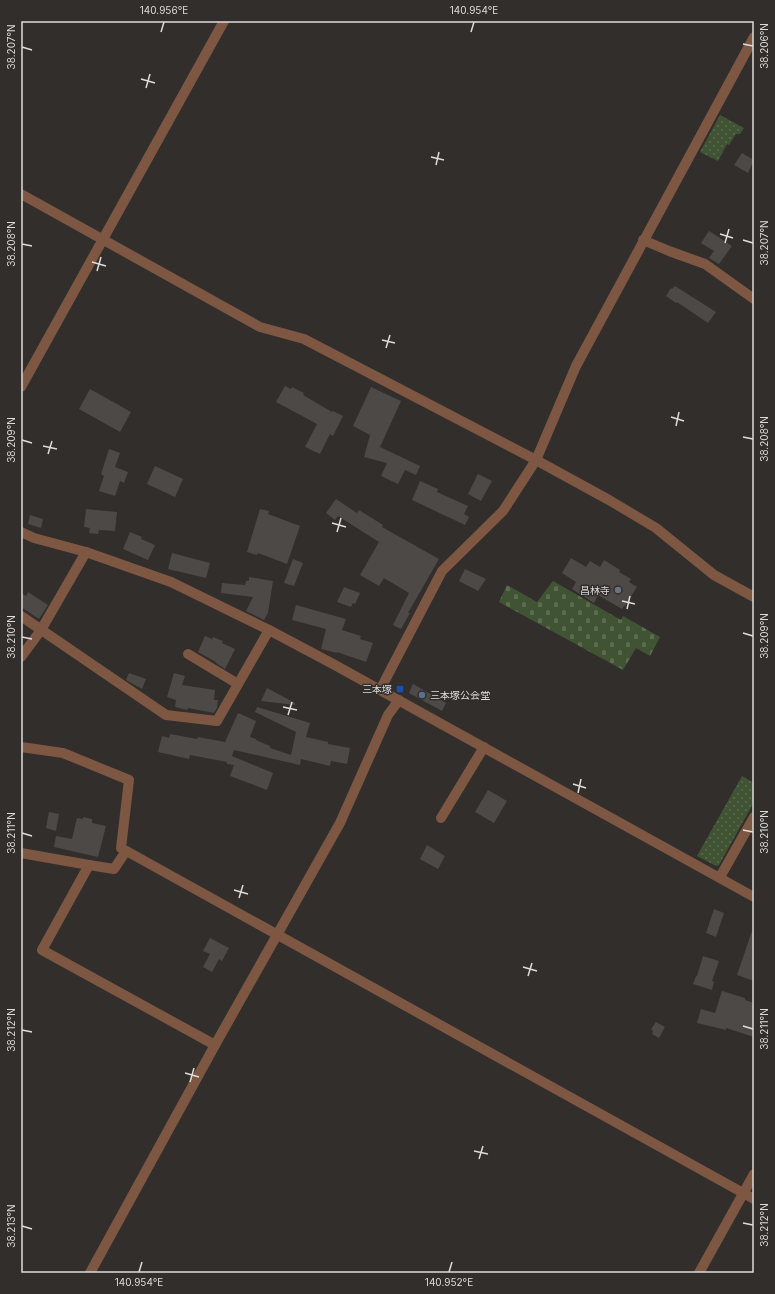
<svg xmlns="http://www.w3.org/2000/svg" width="775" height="1294" font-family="Inter,'Noto Sans JP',sans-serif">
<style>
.grass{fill:url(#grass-dots)}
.cemetery{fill:url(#cemetery-stones)}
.building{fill:#4d4947}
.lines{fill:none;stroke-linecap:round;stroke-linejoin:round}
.minor{stroke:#7e5743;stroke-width:10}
.ticks{fill:none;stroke:#dedcdb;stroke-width:1.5}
.worship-dot{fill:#6b7280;stroke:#312e2c;stroke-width:1.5}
.transit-dot{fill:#1a4fb4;stroke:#312e2c;stroke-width:1.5}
.service-dot{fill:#5c6f8a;stroke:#312e2c;stroke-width:1.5}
.labels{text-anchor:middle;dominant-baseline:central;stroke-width:3;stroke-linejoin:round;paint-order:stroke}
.poi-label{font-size:10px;fill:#dedcdb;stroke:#312e2c;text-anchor:end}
.neatline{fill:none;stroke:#dedcdb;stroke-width:1.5}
.ticks-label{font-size:10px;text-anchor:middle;fill:#dedcdb}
</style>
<defs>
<pattern id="grass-dots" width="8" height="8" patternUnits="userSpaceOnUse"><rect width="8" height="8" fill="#405433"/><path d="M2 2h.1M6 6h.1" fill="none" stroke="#5b6c50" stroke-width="1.8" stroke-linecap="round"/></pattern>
<pattern id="cemetery-stones" width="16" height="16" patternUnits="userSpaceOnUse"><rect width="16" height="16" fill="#405433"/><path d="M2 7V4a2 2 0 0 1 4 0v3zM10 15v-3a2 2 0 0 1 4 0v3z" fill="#5b6c50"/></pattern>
</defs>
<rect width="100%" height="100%" fill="#312e2c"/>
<g class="grass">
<path d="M720,115L744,128L740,134H736L729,145L727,144L718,161L700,152Z"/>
<path d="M742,776L754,783V802L719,865L716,866L697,856Z"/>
</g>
<path class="cemetery" d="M553,581L621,620L623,616L660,637L650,656L636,648L623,670L499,602L507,585L537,602Z"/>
<g class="building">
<path d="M742,153L754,160L748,173L734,165Z"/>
<path d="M709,231L732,246L719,264L709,258L714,251L701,243Z"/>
<path d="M675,286L716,312L708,323L677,302L676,303L666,296L671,288L672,289Z"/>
<path d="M285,386L291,389L292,387L304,393L303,395L332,412L333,411L343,416L333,436L330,434L320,454L305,447L317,424L276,402Z"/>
<path d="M371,387L401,401L380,447L420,466L416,475L405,470L398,484L381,476L387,463L364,457L370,435L353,426Z"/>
<path d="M90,389L131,412L120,432L79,409Z"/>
<path d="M109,449L120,453L115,467L128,472L124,483L120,481L115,496L99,491L104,476L101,474Z"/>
<path d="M155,466L183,479L175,497L147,484Z"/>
<path d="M478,474L492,481L481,501L468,494Z"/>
<path d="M420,481L438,489L437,492L468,506L464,514L469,517L465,525L412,500Z"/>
<path d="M336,499L357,513L359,510L383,525L382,527L439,559L408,613H410L401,629L393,625L409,593L384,578L379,586L360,575L379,542L338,516L335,520L326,513Z"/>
<path d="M86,509L117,512L115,531L99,530L98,534L89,533L90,528L84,527Z"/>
<path d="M260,509L269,511L268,514L300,526L287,564L258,553L257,555L247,552Z"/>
<path d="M30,515L43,519L41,528L28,524Z"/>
<path d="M130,532L142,537L141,539L155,545L148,560L123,549Z"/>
<path d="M172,553L210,563L206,578L168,569Z"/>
<path d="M571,558L586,567L590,561L600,567L604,560L620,570L619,572L631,579L629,582L637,587L625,606H624L622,609L598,595L594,603L572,589L576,582L562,573Z"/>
<path d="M293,559L303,563L294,586L284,583Z"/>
<path d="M465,569L486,579L478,591L459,581Z"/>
<path d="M249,577L273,581L268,613L264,620L246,611L253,597L221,593L222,583L245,585L246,581H249Z"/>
<path d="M344,587L360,593L355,604L353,603L351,607L337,602Z"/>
<path d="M28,592L48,605L39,619L21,607V593L26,596Z"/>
<path d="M296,605L346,619L342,630L361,636L360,639L373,643L366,662L337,652V653L321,649L326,629L292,620Z"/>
<path d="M205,636L212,639L213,637L223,641L222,643L235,649L225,669L216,663V662L198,652Z"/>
<path d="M129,673L146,679L142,689L126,680Z"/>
<path d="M174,673L185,676L182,685L215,690L214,700H218L217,708L214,713L188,708L187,710L175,707L176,700L167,697Z"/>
<path d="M413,684L446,703L442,711L409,693Z"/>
<path d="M267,688L295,703V705L261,701Z"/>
<path d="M257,707L310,723L306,737L328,742V744L350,748L347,764L331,761L330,766L301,759L300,765L234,750L232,756L273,773L267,790L230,776L234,765L227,764V762L190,755L189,759L158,752L162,736L169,738L170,734L197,739L198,737L225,742L238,713L256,721L250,737L256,739V740L270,746V748L291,755L296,732L255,712Z"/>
<path d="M488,790L507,801L494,823L475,812Z"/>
<path d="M49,812L59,814L56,831L46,828Z"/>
<path d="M83,817L92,819V823L106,826L98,857L54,847L56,836L72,839L77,818L83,819Z"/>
<path d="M427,845L445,856L438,869L420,859Z"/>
<path d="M714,909L724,913L716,937L706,933Z"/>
<path d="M752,931L754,932V981L737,975Z"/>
<path d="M210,938L229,948L222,961L219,959L212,972L203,967L210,954L203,951Z"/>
<path d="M703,956L719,961L712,981L714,982L712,990L693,984L696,976H697Z"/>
<path d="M722,991L745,998V1000L754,1003V1037L726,1028V1030L697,1023L701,1009L715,1013Z"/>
<path d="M656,1022L665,1027L659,1038L652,1034L653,1031L651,1029Z"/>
</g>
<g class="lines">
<g class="minor">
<path d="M21,194L260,327L304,339L536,460L609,500L656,528L714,575L754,597"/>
<path d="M643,240L669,251L705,264L754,299"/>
<path d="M21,387L224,21"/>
<path d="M21,532L34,538L86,552"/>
<path d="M21,616L166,715L217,721L269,630"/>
<path d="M188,654L238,684"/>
<path d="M21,657L41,630L86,552L171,582L269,630L333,664L754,897"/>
<path d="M380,690L442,571L503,511L536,460L576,366L754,37"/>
<path d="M21,747L63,753L129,780L121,848L754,1199"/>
<path d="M441,818L484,747"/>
<path d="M21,853L89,865L42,950L215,1045"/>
<path d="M89,865L114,869L126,851"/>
<path d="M720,877L754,817"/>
<path d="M90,1273L215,1045L340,823L388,715L399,700"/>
<path d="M699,1273L754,1174"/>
</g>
</g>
<path class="ticks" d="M161,32L164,22M471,32L474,22M743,44L753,46M22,47L32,50M141,79L155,83M146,88L150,74M431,157L444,160M436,165L439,152M720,234L733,238M743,240L753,243M725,243L729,229M22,244L32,246M92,262L106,266M97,271L101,257M382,340L395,343M386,348L390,335M671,417L684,421M676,426L679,412M743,437L753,439M22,440L32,443M43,446L57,449M48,454L52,441M332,523L346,527M337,532L341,518M622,601L635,604M627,609L630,596M743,633L753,636M22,637L32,639M283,707L297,710M288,715L292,702M573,784L586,788M578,793L581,779M743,830L753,832M22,833L32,836M234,890L248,894M239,898L243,885M523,967L537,971M528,976L532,963M743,1026L753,1029M22,1030L32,1032M185,1073L199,1077M190,1082L194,1068M474,1151L488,1154M479,1159L483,1146M743,1223L753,1225M22,1226L32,1229M139,1272L142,1262M449,1272L452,1262"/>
<circle class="worship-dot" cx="618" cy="590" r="4"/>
<rect class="transit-dot" x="396" y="685" width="8" height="8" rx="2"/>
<circle class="service-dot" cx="422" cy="695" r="4"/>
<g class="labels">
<g class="poi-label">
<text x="610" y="590">昌林寺</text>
<text x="392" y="689">三本塚</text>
<text x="430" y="695" text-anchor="start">三本塚公会堂</text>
</g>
</g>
<rect width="775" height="1294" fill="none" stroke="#312e2c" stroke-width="44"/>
<rect x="22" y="22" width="731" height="1250" class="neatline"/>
<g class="ticks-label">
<text x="164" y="14">140.956°E</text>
<text x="474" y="14">140.954°E</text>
<text transform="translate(764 46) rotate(-90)" y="4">38.206°N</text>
<text transform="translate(11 47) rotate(-90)" y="4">38.207°N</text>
<text transform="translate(764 243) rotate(-90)" y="4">38.207°N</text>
<text transform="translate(11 244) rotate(-90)" y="4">38.208°N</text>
<text transform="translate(764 439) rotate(-90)" y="4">38.208°N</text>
<text transform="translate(11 440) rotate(-90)" y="4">38.209°N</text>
<text transform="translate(764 636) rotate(-90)" y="4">38.209°N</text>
<text transform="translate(11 637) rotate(-90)" y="4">38.210°N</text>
<text transform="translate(764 832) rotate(-90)" y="4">38.210°N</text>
<text transform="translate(11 833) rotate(-90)" y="4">38.211°N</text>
<text transform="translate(764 1029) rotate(-90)" y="4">38.211°N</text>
<text transform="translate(11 1030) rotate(-90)" y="4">38.212°N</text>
<text transform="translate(764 1225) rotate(-90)" y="4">38.212°N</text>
<text transform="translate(11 1226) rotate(-90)" y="4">38.213°N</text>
<text x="139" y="1286">140.954°E</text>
<text x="449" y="1286">140.952°E</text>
</g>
</svg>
